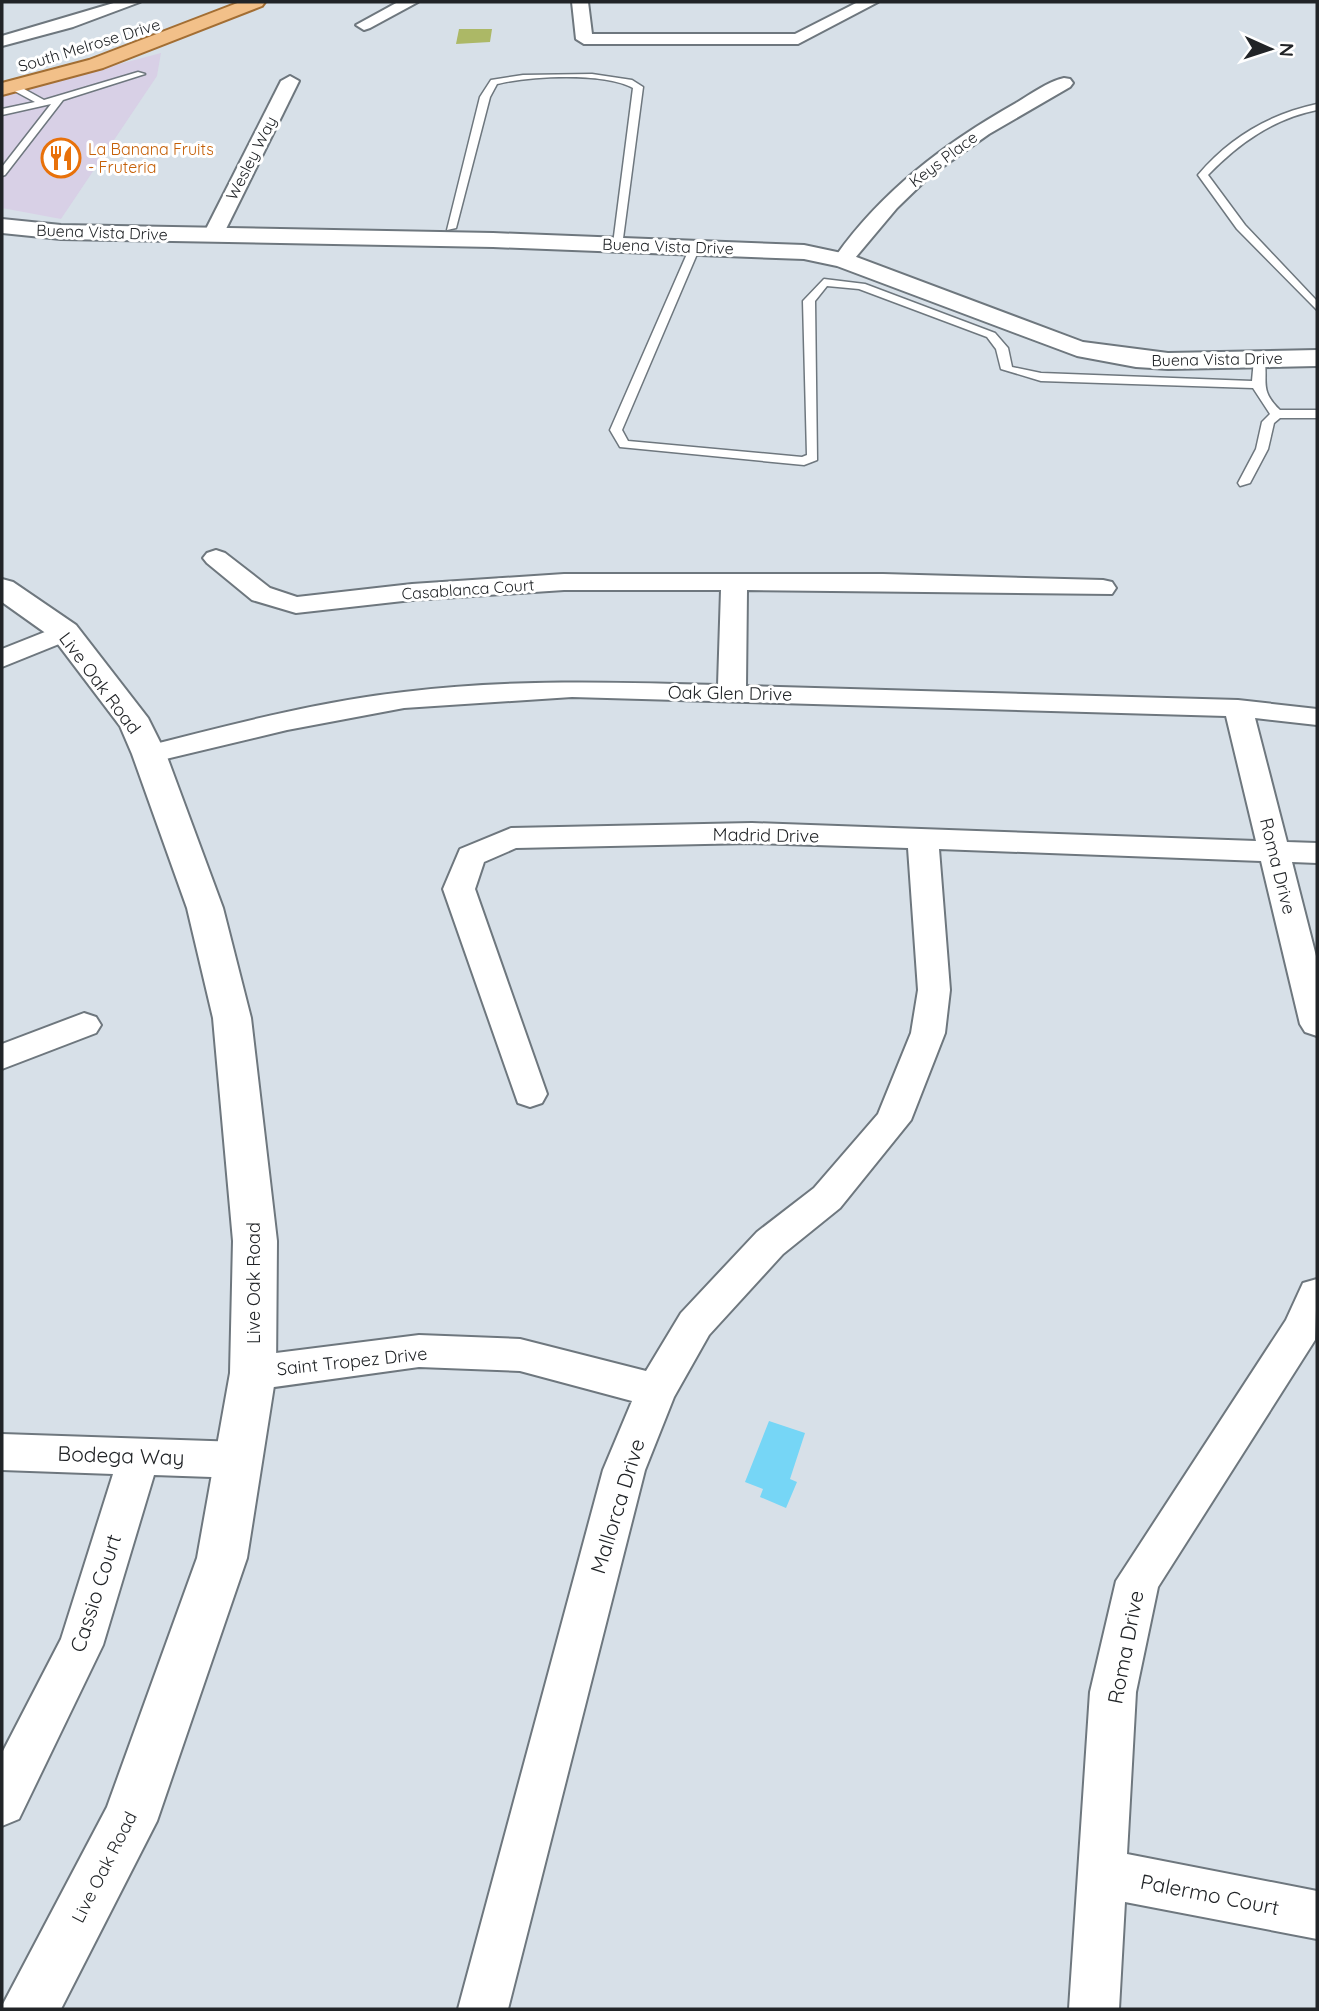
<svg xmlns="http://www.w3.org/2000/svg" width="1319" height="2011" font-family="Quicksand,sans-serif">
<style>
.commercial{fill:#d8d0e6}
.green{fill:#acb866}
.water{fill:#76d6f6}
.lines{fill:none;stroke-linecap:round;stroke-linejoin:round}
.service-casing{stroke:#6e777e;stroke-width:3}
.minor-casing{stroke:#6e777e;stroke-width:4}
.tertiary-casing{stroke:#6e777e;stroke-width:4}
.primary-casing{stroke:#a36e33;stroke-width:4}
.service{fill:#fff;fill-rule:evenodd}
.minor{fill:#fff;fill-rule:evenodd}
.tertiary{fill:#fff;fill-rule:evenodd}
.primary{fill:#f2c089;fill-rule:evenodd}
.labels{text-anchor:middle;dominant-baseline:central;stroke-width:6;stroke-linejoin:round;paint-order:stroke}
.far-street-label{font-size:16px;fill:#212427;stroke:#fff}
.far-food-label{font-size:16px;fill:#c56008;stroke:#fff;text-anchor:start}
.street-label{font-size:18px;fill:#212427;stroke:#fff}
.near-street-label{font-size:21px;fill:#212427;stroke:#fff}
</style>
<rect width="100%" height="100%" fill="#d7e0e8"/>
<path class="commercial" d="M161,53L157,76L61,219L2,208V95Z"/>
<path class="green" d="M459,29H492L490,42L456,44Z"/>
<path class="water" d="M769,1421L805,1433L790,1479L797,1482L786,1508L760,1497L763,1489L745,1482Z"/>
<g class="lines">
<defs>
<g id="service">
<path d="M138,72L145,74L63,100L5,175L2,176V167L51,104L2,115V109L35,102L9,88V84H15L44,100Z"/>
<path d="M592,74L632,80L643,87L622,246L613,244L633,88C604,72 530,76 497,84L490,97L456,228L447,230L480,97L491,80L523,75Z"/>
<path d="M1317,104V110C1273,119 1239,143 1208,175L1245,225L1317,301V310L1237,229L1198,175C1229,138 1270,114 1317,104Z"/>
<path d="M695,244L700,247L622,430L628,441L802,457L807,455L803,301L824,279L865,284L995,333L1008,348L1012,367L1041,373L1252,381L1254,359L1264,357C1269,381 1258,389 1280,410H1317V418H1280L1274,423L1268,449L1250,483L1240,486L1238,483L1256,449L1262,422L1270,414L1253,388L1041,381L1001,369L996,349L987,337L859,289L827,286L815,301L817,460L804,465L620,447L610,430L690,247Z"/>
</g>
<g id="minor">
<path d="M117,2H140L73,27L2,46V36Z"/>
<path d="M398,2H418L370,28L364,30L356,25Z"/>
<path d="M572,2H588L592,34H795L858,2H878L798,44H584L576,39Z"/>
<path d="M290,76L299,81L223,235L213,241L206,239L203,235L281,81Z"/>
<path d="M1064,78L1070,79L1073,83L1070,87L989,134L931,175L897,208L850,264H836L833,260C880,192 945,143 1016,103C1031,94 1047,82 1064,78Z"/>
<path d="M216,550L225,553L270,588L297,597L412,584L564,574H883L1103,580L1112,582L1116,588L1112,594L747,590L746,686L1238,700L1317,709V725L1255,718L1287,842L1317,843V863L1292,862L1317,960V1036L1305,1032L1300,1024L1261,861L939,849L950,990L945,1033L911,1120L840,1208L783,1254L709,1335L674,1397L645,1470L508,2009H458L603,1470L632,1401L520,1371L419,1367L253,1390L239,1385L233,1373L239,1361L253,1356L419,1335L520,1339L646,1371L681,1313L757,1232L814,1188L878,1114L911,1033L918,990L908,848L752,843L516,848L484,862L475,889L547,1094L542,1103L530,1107L518,1103L443,889L460,849L511,828L752,823L1256,841L1226,716L572,697L404,708L287,730L149,763L139,760L135,754L139,748C226,726 315,702 404,692C509,679 614,682 718,685L721,590H564L412,600L296,613L252,600L207,563L203,558L207,553Z"/>
<path d="M65,624L74,626L78,632L74,638L2,667V649Z"/>
<path d="M84,1013L96,1017L101,1025L96,1033L2,1069V1044Z"/>
<path d="M1317,1279L1315,1340L1158,1587L1136,1692L1127,1854L1317,1891V1939L1125,1902L1119,2009H1069L1090,1692L1116,1581L1286,1320L1303,1283Z"/>
<path d="M2,1434L240,1442L255,1447L261,1460L255,1473L240,1478L154,1475L103,1645L19,1819L2,1826V1753L61,1639L113,1474L2,1470Z"/>
</g>
<g id="tertiary">
<path d="M2,219L61,225L493,233L804,245L851,255L1083,342L1168,353L1317,350V366L1168,369L1136,367L1077,356L837,266L804,259L493,247L61,239L2,233Z"/>
<path d="M2,579L13,582L76,625L148,718L166,754L223,908L251,1018L277,1241L276,1373L247,1558L157,1821L61,2009H2V2006L107,1807L197,1558L230,1373L233,1241L213,1018L187,908L132,754L120,726L54,639L2,602Z"/>
</g>
<path id="primary" d="M240,2H265L262,6L103,68L2,95V83L89,60Z"/>
</defs>
<use href="#service" class="service-casing"/>
<use href="#minor" class="minor-casing"/>
<use href="#tertiary" class="tertiary-casing"/>
<use href="#primary" class="primary-casing"/>
<use href="#service" class="service"/>
<use href="#minor" class="minor"/>
<use href="#tertiary" class="tertiary"/>
<use href="#primary" class="primary"/>
</g>
<defs>
<symbol id="restaurant-ring" viewBox="-11 -11 22 22"><circle r="9.5" fill="#fff" stroke="#e8710a" stroke-width="1.5"/><path d="M-5-6h1v4h1v-4h1v4h1v-4h1v5L-1.5 .5V6h-2V.5L-5-1ZM5-6V6H3V1.5H1.5Q1.5-4 5-6Z" fill="#e8710a"/></symbol>
</defs>
<g fill-rule="evenodd">
<use href="#restaurant-ring" x="39" y="136" width="44" height="44"/>
</g>
<g class="labels">
<g class="far-street-label">
<text transform="translate(89 45) rotate(-17)">South Melrose Drive</text>
<text transform="translate(251 158) rotate(-63)">Wesley Way</text>
<text transform="translate(943 159) rotate(-37)">Keys Place</text>
<text transform="translate(102 232) rotate(2)">Buena Vista Drive</text>
<text transform="translate(668 246) rotate(2)">Buena Vista Drive</text>
<text transform="translate(1217 359) rotate(-1)">Buena Vista Drive</text>
<text transform="translate(468 589) rotate(-4)">Casablanca Court</text>
</g>
<g class="far-food-label">
<text x="88" y="149">La Banana Fruits<tspan x="88" dy="18">- Fruteria</tspan></text>
</g>
<g class="street-label">
<text transform="translate(100 683) rotate(53)">Live Oak Road</text>
<text transform="translate(730 693) rotate(1)">Oak Glen Drive</text>
<text transform="translate(766 835) rotate(1)">Madrid Drive</text>
<text transform="translate(1278 866) rotate(76)">Roma Drive</text>
<text transform="translate(253 1283) rotate(-90)">Live Oak Road</text>
<text transform="translate(352 1361) rotate(-6)">Saint Tropez Drive</text>
<text transform="translate(104 1867) rotate(-63)">Live Oak Road</text>
</g>
<g class="near-street-label">
<text transform="translate(121 1455) rotate(2)">Bodega Way</text>
<text transform="translate(617 1506) rotate(-73)">Mallorca Drive</text>
<text transform="translate(95 1593) rotate(-72)">Cassio Court</text>
<text transform="translate(1125 1647) rotate(-79)">Roma Drive</text>
<text transform="translate(1210 1894) rotate(11)">Palermo Court</text>
</g>
</g>
<rect width="1319" height="2011" fill="none" stroke="#212427" stroke-width="7"/>
<g transform="translate(1270 49) rotate(93)" stroke="#ffffff" stroke-width="5" paint-order="stroke">
<path d="M0-5L12 26L0 18L-12 26Z" fill="#212427"/>
<text y="-10" font-size="19" font-weight="bold" text-anchor="middle" fill="#212427">N</text>
</g>
</svg>
